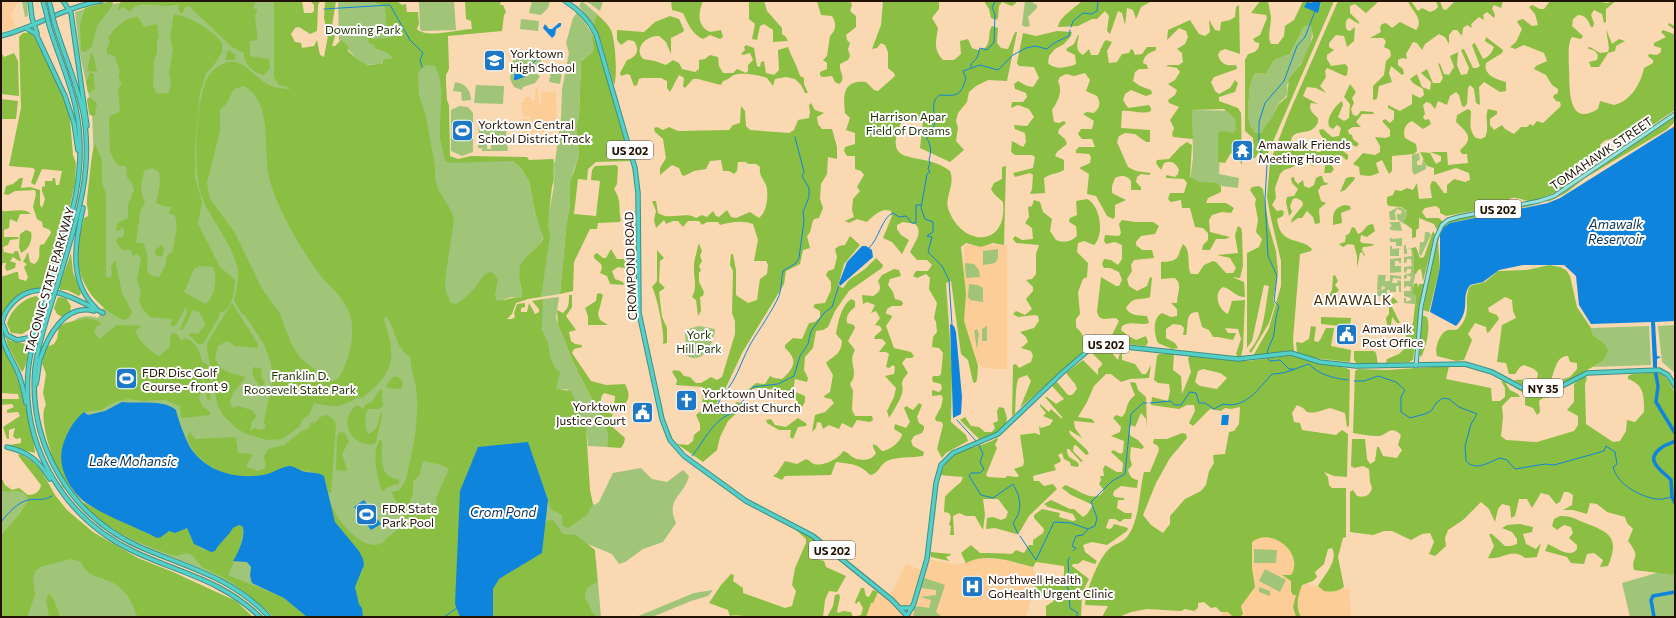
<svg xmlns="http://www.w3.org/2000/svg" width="1676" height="618" font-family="Commissioner,sans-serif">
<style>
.built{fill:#fdcd97}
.green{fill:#a0c478;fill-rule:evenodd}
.forest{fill:#8abf43;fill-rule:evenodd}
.water{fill:#0f84dd}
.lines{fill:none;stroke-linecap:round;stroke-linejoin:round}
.stream{stroke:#0f84dd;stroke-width:1}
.river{stroke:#0f84dd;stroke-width:3.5}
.primary-casing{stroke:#428e83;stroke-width:5}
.highway-casing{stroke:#428e83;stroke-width:5.5}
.primary{stroke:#98e3de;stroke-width:3}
.highway{stroke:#53d0c8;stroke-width:3.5}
.highway-bridge-casing{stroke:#428e83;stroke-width:5.5;stroke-linecap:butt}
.highway-bridge{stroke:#53d0c8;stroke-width:3.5}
.labels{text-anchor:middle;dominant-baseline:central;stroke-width:4;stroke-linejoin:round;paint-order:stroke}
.shield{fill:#fff;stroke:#64594e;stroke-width:1}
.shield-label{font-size:11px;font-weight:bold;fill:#211202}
.park-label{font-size:12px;fill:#1e3200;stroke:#fff}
.poi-label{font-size:12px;fill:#211202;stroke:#fff;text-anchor:start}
.street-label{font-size:12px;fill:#211202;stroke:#fff}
.water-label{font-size:13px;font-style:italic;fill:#073054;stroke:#fff}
.quarter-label{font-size:14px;letter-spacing:1px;fill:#422803;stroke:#fff}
</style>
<rect width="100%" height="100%" fill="#fad8b2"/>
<g class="built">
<path d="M1,1H18L11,15L16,27L1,32Z"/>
<path d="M535,88H538L539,104L541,103V92L556,91L557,127L546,128L544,132H532V138H522V119H530L531,117L523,116L521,103L525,100L524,97H531V101L535,100Z"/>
<path d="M964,245H1007V369H991L980,366L975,360L966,343L963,311Z"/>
<path d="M1248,527L1297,542V579L1312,586L1349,589L1351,617H1221V614L1250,583Z"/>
<path d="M974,557L1027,563L1032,567L1036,575V582L1026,617H861L879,589L889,598L906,564L923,571L927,559L959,565Z"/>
</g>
<g class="green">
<path d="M22,1H27L28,16L25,17Z"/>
<path d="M183,1H277L278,63L333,68L376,65L362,64L339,40L338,1H375L385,4L397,25L390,62L381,63V65L444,61L445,161H503L508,160L513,161L521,168L529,181L535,212L543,232L542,242L526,257L519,277L522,293L521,298L511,297L503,300V332H543L541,321L543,299L559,297L556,318L558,324L573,362L604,423L608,434L607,447L588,446C587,425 579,407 567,389L557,390L591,501L594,505L599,502L613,473L641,468L652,479L667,482L683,470L689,476C684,496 665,499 676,523L663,542L643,549L625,562L619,564L612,554L585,543V558L596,559L601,617H273C237,577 186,564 138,543C117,534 101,520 84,505L85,503L62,487L58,469L50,453L61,418L66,328C75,317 84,314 98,318L104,307L90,293L91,165H94L92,110L80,55L75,12C110,0 147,2 183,1Z"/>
<path d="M420,1H454L456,30L422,31L420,29L419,2Z"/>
<path d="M532,1H550L548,8L541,15L529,13Z"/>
<path d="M582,1L597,14L593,25L579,6Z"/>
<path d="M586,1H603L600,11Z"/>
<path d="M1025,1H1032L1033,3L1037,5V8L1028,17L1030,26L1025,27L1022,25Z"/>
<path d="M577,13C584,22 603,41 591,54C588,58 584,57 581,61L579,116L576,125L579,155L573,172L570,197V215L566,229L560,294L541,297C542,278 547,259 549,239C550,232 547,225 548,218C551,200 557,181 553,164L555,162L561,118L562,89L569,53L566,43L573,18Z"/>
<path d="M521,19L539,21L538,31L520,29Z"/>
<path d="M1308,25L1311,26C1317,42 1296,71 1287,85C1289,100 1284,96 1277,106C1275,110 1275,114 1273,118C1269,123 1264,127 1261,133H1255C1253,129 1250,126 1249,122C1248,112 1248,79 1256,73L1266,74L1274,60L1290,54L1303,28Z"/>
<path d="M516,50L529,52L543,57L535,73L540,76L535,83L523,87L522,90L514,87L510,79L514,51Z"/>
<path d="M552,64L563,66L560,84L549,82Z"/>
<path d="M455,82C465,83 471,90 471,100L462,101L461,92L453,91Z"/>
<path d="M476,85L504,86L503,104L474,103Z"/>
<path d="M459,106L468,107L473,113V152L462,156L451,151V110Z"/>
<path d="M1192,110L1240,111L1241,136L1220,155L1219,174L1239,178L1238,188L1190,182L1193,157Z"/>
<path d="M479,121L500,124L506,131L508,151H482V149H486L478,148ZM485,137L491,141V149H487V142H480L481,138Z"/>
<path d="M1419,153L1420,160L1417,161V165H1422L1423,159L1426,161V169L1414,175L1412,170V155Z"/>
<path d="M1398,207L1404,209L1407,213L1404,224L1397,219V214H1401L1402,211L1397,209L1395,212L1396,220H1390L1389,212Z"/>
<path d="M1389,222H1400L1402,231L1390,230V227L1392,226Z"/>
<path d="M1425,232H1429L1431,235L1421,256L1419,254L1420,242H1424Z"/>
<path d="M1390,237L1392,239L1402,238V246H1396V242H1390Z"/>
<path d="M1404,245H1406V249L1414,248L1416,270L1412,293L1416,296L1415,304L1404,303V298H1406V302L1411,300V298L1404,296V291H1410L1411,287L1407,286L1404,288V281H1410L1411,277L1407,275V278L1404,279V275L1411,273V269H1407L1406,273L1404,272V267L1412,266L1411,259H1407L1406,263H1404V257L1412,256L1411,249H1407V254H1404Z"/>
<path d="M1390,246H1392V249L1401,248L1399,249V256H1390Z"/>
<path d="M998,249V258L995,263L983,265V251Z"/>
<path d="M1401,258V263H1399V261H1395V266H1401V272L1390,273V259Z"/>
<path d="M965,263L974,264L979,270L980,277L967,278L966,277Z"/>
<path d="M1378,275H1386L1385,281H1390V275L1401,276V279L1393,278L1392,283H1397L1398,280L1401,281V292H1399V286H1396V292H1390V290H1387V293L1389,294V301L1386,296H1377V291L1385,289V287L1382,286L1381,290H1377Z"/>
<path d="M969,284L978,285L983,288V302L970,300L968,297Z"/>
<path d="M1675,325V373L1662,362L1658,326Z"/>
<path d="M699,326L715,329C714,342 703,367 686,355L685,330Z"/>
<path d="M987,326V341H982V329Z"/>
<path d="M1649,326L1651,365L1593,367L1603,361L1604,343L1593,335L1591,328Z"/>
<path d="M977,329L979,334L977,349L974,331Z"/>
<path d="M1655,372L1664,374L1675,391V617H1630L1622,583L1660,572L1649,519L1511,461L1489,431L1565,479L1674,431L1655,384Z"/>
<path d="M1,491C11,494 25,487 28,500L19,514L1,535Z"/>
<path d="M1254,549L1277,550L1276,563H1254Z"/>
<path d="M73,557L114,578L134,600L137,617H17L33,570L46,562Z"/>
<path d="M1265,569L1286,580L1280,592L1259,581Z"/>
<path d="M924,578L945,585L936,612L941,616L913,617L915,606L929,608L931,600L920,597L936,595V590L921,588Z"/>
<path d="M1259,587L1270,591V596L1259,592Z"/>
<path d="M713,590L708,596L691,601L652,617H636L694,593Z"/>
</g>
<g class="forest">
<path d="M111,1L113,2L112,6L97,26L92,46L85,52L81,51L80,25L85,8Z"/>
<path d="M121,1H256L253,8L257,9V12L255,15C255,22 258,33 257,40L250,41V56L269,59L270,68L264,75C254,73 243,64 244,53L232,47L189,6L185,7L183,12L180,13L178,8L180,5C175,4 171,6 167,6C156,6 136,0 130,12L123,7L117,11Z"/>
<path d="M274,1H302L304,13H312L314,11V5L310,1H320L318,5L317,31L310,34L299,27L295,28L291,34L295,42L301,43L302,48L314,46L317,40L320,55L324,57L328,36L324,18L325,1H336L332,26L336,33L332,46H335L341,40L348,46V51C360,61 365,69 383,63V60L392,58L388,53L375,48V46L369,43L367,35L369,28L372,39L389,38L397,34L395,26H387L386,24L385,6L377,4L375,1H397L402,5L406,4L407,12H418L419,24L417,29C427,39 459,29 472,29L471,21L466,19L465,1H501L500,5H503L506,12L504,15L502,31L448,36L449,69L446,75V83L447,100L449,105L450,156L458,159L471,156L527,157L529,160L553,159L554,160C552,167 556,179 552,186L548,223L550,237L541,297L528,299L516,303L512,314L507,319H512L515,317L514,313L517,304L525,303V307L521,308V312H527L529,303L535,314L539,312V309L532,301L543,299L542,329L548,343L550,357L555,368L560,372L556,389L571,391L586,427L590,490L593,504L587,515L568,528L563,526L562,515L551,509L528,442L455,603L460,617H363L362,608L359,604L355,587L363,569L359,551L340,529L335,522L331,508H333C338,522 364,553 382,543C385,542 385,539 388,537C395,531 404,527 403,515L417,508L430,511L436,509V499L440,489L449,469L442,465L424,461L422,464L420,474L413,482V493L410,501L411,505L408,509H405C399,504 393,500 392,492L400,490C401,487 405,483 406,479C413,451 420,418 416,387C414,377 411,368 410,357C394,346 397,331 386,316L384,319C391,344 398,361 379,383C375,388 368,392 363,398L359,397C337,409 337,407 314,403L309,415L303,419L299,427L282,439L267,440L244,433L236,428L222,414L217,403L207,349L208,341L232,303L258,344V348L237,346L235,347L230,342H225L218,346L215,358C221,374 233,373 246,377L233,393L230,402L232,408L238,406L251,410L257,416L252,421L250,432L254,428L262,430L266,427L264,422L272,383L271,363L264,344L244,314L243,315L234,301C236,289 241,276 236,263C229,238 210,219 201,195C193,171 196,104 206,81C210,71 219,64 229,62C246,60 256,80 271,86C276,88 283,88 288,89L291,88L279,85L274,77ZM426,65L435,66C446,87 439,111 440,134C440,143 444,152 445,161L450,163L513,161L521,168L529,181L535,212L543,237L542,242L526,257L520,266L519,277L522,293L521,298C512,296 505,302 496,300L495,295L498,279C488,262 481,281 474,289C469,295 463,300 456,304L451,303L446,292L445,281L454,219L450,209L438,189L435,179V166L426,117L419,95L418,72ZM244,86C273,102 263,149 269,177C277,209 301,250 321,276C331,288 344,298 349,312C357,332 349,363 338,379L332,381L323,376L300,358L291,343L279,312L262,289L235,233L210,199L207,183L220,131V110L227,103L234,89Z"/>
<path d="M671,1H703C698,13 697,26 710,32L721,30L723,37L720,39L710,35L703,39C692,34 688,24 683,13L672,10Z"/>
<path d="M749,1H764L767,11L782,28V34L786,37L788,41L773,42V30L764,24L760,26L757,40L752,39L755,24L749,19Z"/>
<path d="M817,1H850L852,5L850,11L856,16V27L846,35L847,40L850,43L848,49L850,56L848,60L840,64C839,73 847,78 839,84L835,82L832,76L822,77L820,75V72L827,69V63L823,60L827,56L830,36C836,30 837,24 832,16L821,15Z"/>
<path d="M883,1H939V9L932,18L938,28C936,41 933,49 943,60H954L961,54L960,41L968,39L972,48L978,50L985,48C992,41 987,32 992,26L998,28L997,43L1001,48L1008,49L1015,32H1017L1007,81L988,80L976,86L969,92L967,102L958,113L956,121L958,128L956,141L964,150L950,162L920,148L923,122L905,114C876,173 921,148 950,171C956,185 943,198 949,211C963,247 1008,248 1003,202L994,194L991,189L994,183L1002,179V167L1006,166L1004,245L993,243L981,247L966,243L961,247L966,293L964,321L978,366L977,380L975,383L973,382L968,360L961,354L951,281L946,283L952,370L951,422L966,435L968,441L946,453L942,458L937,449L943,425L942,422L936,421L935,418L941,407L943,398L941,395L932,396V390L939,392L942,389L941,384L933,382L932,379L933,376H939L941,374L943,353L939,348L932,347L933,337L937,332L936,322L934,318L937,303L929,289L930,278L926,274L917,278L913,276L916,271H928L932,265L927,260H917L910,252C914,243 924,232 915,224L903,222L897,225V229L901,235L909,240L902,254L892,242L883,238L892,216L891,211C882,207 873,216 867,222L857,219L849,223L845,221L854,217L852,210L853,199L860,191L857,187L864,175L861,171L855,169V156H847L844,151L845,147L855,144V133L846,130L850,118L845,113C843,95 843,80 866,82L874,90L878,91L895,76L894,73L888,68V52L885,45L881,43L877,48L872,49L881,25Z"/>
<path d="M984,1H1016V3L1012,6L1002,2L999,6L998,18L996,20L991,18L989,9Z"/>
<path d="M1082,1H1150V2L1141,7L1136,19L1133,10L1127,8L1125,25L1122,13L1118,11L1110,34L1107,31L1109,16L1105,11L1097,19H1092L1078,26L1058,27C1059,17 1075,8 1082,1Z"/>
<path d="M1260,1H1268C1269,6 1270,12 1271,17C1271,27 1267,35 1271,44H1278L1284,36L1285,26L1294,20L1303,1H1315L1311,3L1320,7L1321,1H1334L1268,153L1267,156L1259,152L1255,158H1252L1246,153L1248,149L1254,148L1253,138L1245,131V60L1248,54C1254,53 1260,50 1259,43L1255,42L1253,39L1260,35L1267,18L1266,15L1251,13ZM1308,25L1311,26L1313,37L1301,64L1289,79L1287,97L1278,105L1272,118L1266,125L1261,133H1255C1253,129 1250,126 1249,122C1248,111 1248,79 1256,73L1266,74L1274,60L1290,54L1303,28Z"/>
<path d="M1338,1H1379L1366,13L1355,4L1350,6V13L1359,22V24L1349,18C1345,20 1345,26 1347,30L1350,31L1355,27L1354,41L1347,47L1344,36L1336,35L1329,43V47L1334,50L1327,55V59L1331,66L1345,64L1348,67L1347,75L1345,76L1327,68L1325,71L1326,77L1320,86L1326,93L1316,88L1307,87L1303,96L1318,104L1311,103C1308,110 1313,113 1318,118V122C1317,125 1314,129 1311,130C1303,134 1290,130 1291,144L1296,151L1306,146C1316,151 1321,158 1326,142L1320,134L1319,130L1323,129L1332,137L1339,136L1341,128L1337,125L1333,129C1321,125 1335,105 1342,101L1343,105L1338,117L1344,121L1349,118L1350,104L1344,97L1350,84L1356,92L1352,98L1354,103L1351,109L1353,115L1357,116L1361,111L1373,112L1374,114H1362L1356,122L1361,127H1353L1348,130L1349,134L1352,135L1353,139L1359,144L1356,147L1350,143L1346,144L1343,151L1348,155V159L1346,160L1341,155L1335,156L1330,163L1334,169L1331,173H1324L1326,161L1321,155L1313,166L1311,165L1307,159H1302L1293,167L1284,170L1280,174L1275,188L1276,198L1272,205L1277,211L1282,210L1284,212L1283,216L1277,219C1280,246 1301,237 1312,249L1311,251L1300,254L1293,339L1294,351L1253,356L1269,328L1281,286V261L1270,214L1267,197L1270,162L1289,113Z"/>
<path d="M1408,1H1411L1418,11L1422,8L1430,12L1435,10L1438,7L1436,1H1440L1443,9L1446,10L1455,1H1503L1501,8L1494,5L1492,8L1495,15L1494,18L1487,12L1483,15L1484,20L1479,17L1471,24L1472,28L1467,25L1463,28L1462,36L1457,30H1453L1449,35V44L1445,37L1439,34L1425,44L1422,50L1417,43L1413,42L1406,54L1407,59L1402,58L1398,60V65L1403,69L1404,74L1402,75L1391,66L1389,73L1392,82L1379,86L1377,99L1373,100V86L1384,75L1386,61L1391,56L1390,50L1384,47L1386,41L1383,38H1370L1381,32L1380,27L1382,24L1386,23L1392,28L1400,22L1416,30C1425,20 1411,10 1408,1Z"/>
<path d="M1550,1H1599L1606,3L1616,1L1606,9V22L1604,23L1602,14L1594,10L1591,15L1594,23L1593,27H1591C1588,20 1586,15 1578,15L1573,19L1572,26L1583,36L1581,39L1572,37C1567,44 1569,61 1569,70C1570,88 1567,128 1598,109L1600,101L1614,105C1631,101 1641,83 1644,68L1653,63V60L1648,56L1649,54L1657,55L1661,52V48L1654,46V43L1666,37L1661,32L1663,30L1674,34V29L1668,25L1669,23L1675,26V110L1644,131L1626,137L1620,136L1604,141L1600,145L1604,153L1599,160C1565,156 1579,176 1565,187C1559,192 1538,200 1530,201C1524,201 1518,197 1512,198L1509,199V204L1506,205L1446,216L1440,213V209L1436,206L1425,208L1422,212L1426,218H1439L1443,222L1437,230L1434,224L1419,218V228L1416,230V237L1412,238V229L1404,223L1407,214L1406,210L1401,207L1389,206L1387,204V197L1393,195L1395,190L1401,191L1407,188L1413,190L1417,183L1419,199L1432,198L1430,186L1432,181L1436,182L1444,193H1447V185L1454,179L1465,182L1470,180L1469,173L1456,168L1434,175V168L1427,166L1420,152L1430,153L1436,164L1441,161V156L1430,152H1447L1448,165L1468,163L1467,154H1462L1460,151C1462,147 1464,147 1466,144C1473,135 1461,127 1456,122L1457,115L1468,109L1471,111C1471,121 1468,130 1476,138L1481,139L1485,137C1490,128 1484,119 1488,109L1497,111V114L1490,119V125L1494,130L1502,125L1505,129L1514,134L1521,127H1527L1530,124L1533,126L1537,121L1543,123L1561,106L1560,102L1556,101L1553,97L1554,95L1558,93V89L1552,85L1546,75L1534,69L1536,66L1547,61L1544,53L1524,45L1515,49L1510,47L1516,42L1522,29L1517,22L1519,20L1523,19L1532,26L1538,25L1535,14L1529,7L1532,5L1540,9H1544Z"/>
<path d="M1239,5L1240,54L1225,49L1220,51L1218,55C1221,65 1227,66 1236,65L1237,69L1214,77L1211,82L1215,91L1219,94L1230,88L1235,80L1238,83L1235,92L1219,97V101L1238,108L1241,113L1242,165L1237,156L1231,153L1225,163L1218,162V133L1222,131L1233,133L1236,130L1235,118L1224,109L1192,110L1193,139L1173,137L1172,134L1174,128L1170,120L1179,107L1169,103L1168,100L1175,95L1177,90L1168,84L1175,80L1180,72L1177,68L1166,66L1168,65H1179L1183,62L1182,53L1177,49L1185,44L1188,37L1186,31L1179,28L1167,40L1168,30L1190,20L1199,34L1205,36L1210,32L1209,20L1215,30L1220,31L1221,22L1230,20L1235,17L1236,7Z"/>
<path d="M174,14C192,18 210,28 222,43V52L214,65L206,73L200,93L195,146V178L202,202L198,224L220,267L235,280C235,288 233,305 225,311C223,312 221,312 219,313V317L203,344H198L189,335V333L198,334L206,324L199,312L193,310L183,330L180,329L187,313L186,307L176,325L173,326L170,325L172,321L170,319L150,317L142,308L139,300L141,291L137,280L141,258L136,253L133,257L131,250H122L116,242L118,237L121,238L124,235V230L123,227L119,231L116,230C118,218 121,223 128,218V205L134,190L132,183L127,177L126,166L117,165L110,152L109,120L110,116L119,112L120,109L118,89L122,83C118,79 118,77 120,72L115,56L107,54V48L110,42L108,38C114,29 126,16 138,17L144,27L157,24L159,37L157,41V53L154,60L153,86L157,94L169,93L171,83L169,73L173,50L170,36ZM152,168L159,172C161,184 159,191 156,203L164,206L171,207L169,213L175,216C179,228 174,238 173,251L167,256L165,267L159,277L153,276L147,272C148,261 148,253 143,243H136L140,212L145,202C139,192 141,180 145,170ZM200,266L213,267C218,277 215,299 205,304L184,292L194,269Z"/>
<path d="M597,14C602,19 608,24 611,30C615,38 618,78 614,85L599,36L593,25Z"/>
<path d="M670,16L679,19L684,30L683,32L671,38V54L666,42L659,36C647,35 633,48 643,59L655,61L666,65L673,60L679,63L682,69L695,72L699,69V60L705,59L710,55L718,57L719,66L723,73H733L737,69L746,73L748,71V65L753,60L750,53L743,55L741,54L745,50L744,47L746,45L754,48L757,66L760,67L761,62L764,61L766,73L774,75L779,70L778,50L788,47C792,58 797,65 800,76L804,78V84L808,93H805L801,85L795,79L786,77L775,79L773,86L767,78C759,75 743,72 734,75C730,77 728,80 723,81L721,85L698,79H693L685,88L683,86L684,78L679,75L670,92L667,88V81L661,78H642L639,79L637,85L634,86L630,75L627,74L621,76L620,73L627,60C637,57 640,50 634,41L628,40L621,45L617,40V30L644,32L655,22Z"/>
<path d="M1606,29L1612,44L1619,39L1625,41L1616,46L1615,51L1608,53L1599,67H1591L1589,62L1597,60L1598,55L1595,51L1587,48L1590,47L1600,53L1608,52L1609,48Z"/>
<path d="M591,31L598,47L631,161L596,162L588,169L587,180L578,179L574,214L596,216L600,181L591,180L592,170L595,166L616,165L618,167L617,184L614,189C622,201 618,207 621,221L619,222L598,223L597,229H590L574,262L573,291L560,294L566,229L570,207V184L579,155L576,125L579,116L581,61L592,53L594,48Z"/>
<path d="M1057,31L1072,32L1071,36L1064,44L1055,49L1049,56L1048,63C1054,70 1068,68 1076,64L1075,55L1067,51L1066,49L1074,44L1078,35H1079C1077,44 1075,50 1083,55L1089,49L1091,55H1098L1104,42L1106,40L1112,42L1107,51L1109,63L1117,62L1122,54L1129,53L1131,49L1133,50L1135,55L1142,54L1147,47H1156V50C1150,53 1144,54 1143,63L1147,65L1148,69H1139L1135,72L1133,81L1140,86L1151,90L1152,94L1146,96L1131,90L1125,94L1123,100L1128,108L1149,105L1151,108V111C1143,115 1131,110 1122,111L1121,128L1150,130V142H1146L1135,134L1125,133L1119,136L1117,142L1128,167L1136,171L1151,173L1149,175L1141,174L1137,177L1136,182L1141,187V190H1131V181C1127,175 1121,175 1115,178L1112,186V193L1126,200L1115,205V217L1113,219L1107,216L1096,196L1087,194L1089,174L1079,168L1090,163L1091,157L1089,154L1076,153V150L1079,147H1095L1092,139H1082L1078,134L1081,129H1092L1094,121L1083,114L1087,112L1094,113C1100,107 1101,104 1097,96L1086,91L1090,80L1085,73L1074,76L1066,74L1060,77L1058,81C1063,92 1058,101 1052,110L1054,122L1059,123L1064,121L1066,123L1059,129L1058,133L1065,139L1067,144L1057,152L1055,156L1064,160V170C1058,174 1051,173 1044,178L1045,193L1030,194L1032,189L1033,175L1030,173L1015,177L1013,173L1033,168L1035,157L1032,155H1015L1011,152L1012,141L1023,147L1026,142L1025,133L1015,129L1014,125L1027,126L1034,117L1029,109L1018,105L1011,108L1012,102H1023L1027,97L1026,93L1015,89L1014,84L1018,81L1027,86L1033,87L1039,78L1034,67L1019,66L1017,63L1023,33L1036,36Z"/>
<path d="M32,32L49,63L69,107L73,155L76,163L75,182L66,226L49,281L44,288C13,294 9,298 1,329V277L16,272H18L19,279L26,281L28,277L24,267L27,264L23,262L28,252L30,262L34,264C42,259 38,253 40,245L44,244L51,233L50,230L43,227L42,222L37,219L33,207L36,194L35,190L15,191L8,195L4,194L6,186L13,184L20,178H23L21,188L30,187L40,190V205L42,208L45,199L42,191V187L45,186V181H52L53,178H55L56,185H59L62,171L42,169L35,185L31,183L35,170L33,168L9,166L21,108L19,37L23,33Z"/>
<path d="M1486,37L1503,50L1502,53L1486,63C1483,75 1496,79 1506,82V91L1500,92L1484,82L1479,87L1480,105L1476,103L1474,89L1470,85L1468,88L1467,104L1464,107L1462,106L1459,95L1456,92L1450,96L1447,105L1438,101L1435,109L1430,103L1426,102L1423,105L1425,114L1423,117L1425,120L1429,119L1431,124L1423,129L1412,121C1404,125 1403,131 1405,138L1416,144L1417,151L1414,154L1392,156V171L1389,174L1382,160L1376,163L1379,173L1370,176L1360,175L1359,167L1353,164L1363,153L1375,155L1380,152V146L1375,137L1386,138L1390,136V130L1382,121L1385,119L1390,123L1394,119V111L1388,108V105L1400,111L1412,104V94L1420,98L1424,95L1423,89L1413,83L1410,79L1417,74L1422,87L1430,90L1431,82L1421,73L1427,69L1433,83H1440L1443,78L1438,63L1440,64L1444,74L1449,75L1454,67L1450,56L1458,52L1457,65L1461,75L1467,74L1469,68L1461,50L1464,49L1473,68H1477L1480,66L1472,45L1474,43L1476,45L1483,59C1489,57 1492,52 1494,47L1485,41Z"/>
<path d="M228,50L236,55L235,60H225Z"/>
<path d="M1,52L4,57L14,53L18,61L19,96L1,94Z"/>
<path d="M91,53L94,57L97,72L87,71Z"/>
<path d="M90,73H93L95,89L88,93L86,82Z"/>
<path d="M89,97L97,103L95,116H92L89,114L87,99Z"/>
<path d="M1,99L18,101L16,119H1Z"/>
<path d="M811,103L815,110L824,113L817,117L818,124L822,129H832L837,147V159L828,157L827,174L821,184L820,199L823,208L819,218L814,219C810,225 813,230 807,236L810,248L803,250L800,264L786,271L784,284L742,353L722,396L715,405L716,411C726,412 730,409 737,402L741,403L738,412L728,421L720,437L717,450L703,462L677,444L688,445L693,441L694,435L700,430V424L696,415L702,410L703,387L676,385L677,380L672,372L674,370L680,371L684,376L690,377L696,383H701L711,377L717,380L722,377L735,334V321L732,313L733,271L730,265L731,254H733L736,270V295L748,303L757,300L760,279L767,274L768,265L766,261H754L758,240L753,224C742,220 730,222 720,225L718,222H707L702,225L699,221H688L683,227L678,221H673L666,224L664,220L656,228L654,220L656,211L652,201H656L658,213C669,221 685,211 696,218L702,215L707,217L713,211L716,216L719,217L727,210L731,217L736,218L750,212L759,218C767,212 769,194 766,185C763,178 759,176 760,167L756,164H748L746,162H738L737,171L734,174L729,171H723L721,160L710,161L706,169L694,171L684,176L682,175L679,168L672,165L660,175V168L666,158L663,139L655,132L654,128L657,127L663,130L669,127L678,131L729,130L733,125L740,123L741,106L745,111L746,126L750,130L789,133L794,130L798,120L809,118L810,112L809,105Z"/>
<path d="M1675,116V122L1666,130L1585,178L1566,193L1548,202L1547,201L1557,197Z"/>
<path d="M1187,142L1192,145L1190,177L1199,182L1217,183L1221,187V192L1208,198L1206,203H1226L1234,208L1231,213L1222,212L1212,215L1209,220L1210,232L1230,237L1226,239H1216L1210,250H1202L1203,245L1208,240V233L1203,228L1195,227L1190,208H1182L1181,200L1171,202L1168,199L1170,193H1184L1187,183L1184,179L1166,178V175L1175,177L1178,174L1179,170C1176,163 1171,160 1164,163L1161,170L1156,163L1157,160L1169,159L1180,147Z"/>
<path d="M95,144L102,160V183L106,194V277L110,278L112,275L111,267L115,260L122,293L132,312L129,318L123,320C94,306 74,279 78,245C79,236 82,227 84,218L88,216C89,210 86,206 87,200C88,192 92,146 95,144Z"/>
<path d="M1320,176H1322L1324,182L1329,184L1321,186L1318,191L1321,201L1326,203L1319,209L1320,223L1315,224L1313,217L1307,211L1302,218H1298L1291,223L1292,219L1303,205L1302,201L1296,198L1293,199L1290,206L1292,212L1289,216L1286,202L1287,197L1294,196L1298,189L1292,183L1291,178L1294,177L1295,181L1298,184L1303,180L1304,186L1309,188L1314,185L1316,178Z"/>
<path d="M1350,177H1354L1355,179L1345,190L1340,192L1346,178Z"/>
<path d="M1259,186L1263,189L1269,227L1276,251L1278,272L1273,300L1275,304L1269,323L1251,353L1249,351C1265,335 1265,307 1269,286L1264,285L1252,341L1247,348V253L1259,247L1262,239L1256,232L1258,220L1255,204L1256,199L1250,190L1252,187Z"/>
<path d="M1087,199C1100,205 1105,234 1094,245L1084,241L1078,243L1077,252L1088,263L1087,277L1083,279L1078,292L1080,314L1076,319V327C1084,335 1086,340 1084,351L1020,408L1031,381L1027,375L1019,378C1015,383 1016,406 1015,414L1012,416L1013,365L1016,364L1019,368L1031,362L1033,356L1031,351L1021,348L1028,342L1026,337L1020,332L1034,328L1039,321L1038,316L1035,315L1018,317L1013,314L1016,311L1025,315L1032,309L1026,299L1033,291V287L1026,280L1032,279L1036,274V254L1039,245L1016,243L1013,239L1015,236L1022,240L1033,239L1032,228L1025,223L1029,217L1028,207L1032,206L1034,200L1040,202L1043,212L1052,219L1050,231L1056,240C1064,243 1071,242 1077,236L1076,226L1069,222L1070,218L1077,215L1076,201Z"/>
<path d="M1534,203V205L1450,223L1444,227L1440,234L1438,242L1440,267L1429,312L1423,310L1437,238L1441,229L1453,219Z"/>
<path d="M1345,205L1350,206L1351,209L1341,213L1342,223L1333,225C1333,214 1333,208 1345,205Z"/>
<path d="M2,211C11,212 25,207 31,214H20L17,222L10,219L9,228L4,230V237H19L18,239L10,240L8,245L3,247L4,252L13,254L15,251H18L21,261H19L13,257L10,261L16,263L15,268L7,271L5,268L6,263H3L1,268Z"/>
<path d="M1122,220L1135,222H1153L1159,226L1155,234L1141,236L1136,242V245L1142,250H1152L1154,258L1134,260L1131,265L1132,271L1127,279L1129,286L1137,291L1147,286L1150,277L1152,278L1150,297C1140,301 1134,295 1126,308C1130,316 1138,315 1147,316L1149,323C1140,326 1131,320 1122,326L1121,330L1127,335L1136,340L1146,336L1148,342L1146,346L1103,342L1094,344L1091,342L1095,334L1103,337H1111L1119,321L1116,318L1103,319L1099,317L1097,312L1101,277L1116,286H1119L1122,280L1119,272L1110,268H1104L1102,264L1104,259L1111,260L1118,265L1122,259V245L1115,242L1106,244L1104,241L1105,235L1119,236L1121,233L1119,224Z"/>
<path d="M1373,224L1375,231L1367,237L1361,235L1360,241L1362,243L1374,244L1372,246L1363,247L1362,250L1365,255L1364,256L1362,252L1360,253L1357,268V256L1354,245L1348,244L1343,247L1339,244L1345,242L1346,235L1349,234L1352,227L1355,228L1358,234L1362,232L1368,225Z"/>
<path d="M1238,226L1241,228L1242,232L1243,266L1240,278L1232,277L1244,282L1245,297C1235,297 1232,289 1223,287C1213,293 1218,310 1228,314L1232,301L1245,300L1243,348L1241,356L1238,357L1236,354L1241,339L1238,329L1225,328L1228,333H1236L1233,340L1218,337H1213L1209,330L1202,327L1198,312C1184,311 1189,327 1186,335H1183L1184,328L1181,325L1173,324L1166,329V338L1175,343L1178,348L1172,349L1158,343C1154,335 1152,318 1162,313L1171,317L1177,316V309L1171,303H1177C1177,293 1183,285 1175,278L1161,279V262C1181,261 1176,258 1183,244C1192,251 1186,265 1191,274H1198L1204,265L1213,261L1216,262L1226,273H1233L1236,268L1230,258L1217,255L1238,253L1235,235Z"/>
<path d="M26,230L31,232C33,240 29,249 21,253L19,247L20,234Z"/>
<path d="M1433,231L1435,234L1423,281L1421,269L1418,270L1416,274H1414V255L1412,248L1416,247L1420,258L1424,257Z"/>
<path d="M850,236L860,245L844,264L838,286L843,288L849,280L865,269L876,258L883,265L882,268L849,291L835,311L828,327L823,330L816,331L813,348L805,357L804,370L808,378L807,382L795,379L793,391L805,396V402L802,407L798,408V402L789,391L758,388L748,390L756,383L765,384L770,376L774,378L782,379C795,367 798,360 785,348V345L793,338L802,339L809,323L815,322L820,317V311L813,307L815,304L825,303L831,290V282L826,275L828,271L834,269L837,257L835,249L839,246L845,245Z"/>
<path d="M699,244L702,251L700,256L702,261L699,266L701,271L699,272V282L704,292L703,296L700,297L701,311L698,316L696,300L692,297C698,287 693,276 694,266C694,259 697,253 698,245Z"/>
<path d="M162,245L164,249L163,255L160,257L155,254V250Z"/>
<path d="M611,249L617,259H624L630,254L633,256L634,264L630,269L618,267L612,271L615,279L623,282L624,285L610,284L607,276L600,273L602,268L601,264L594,258V255L597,253L603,258H606Z"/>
<path d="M657,250L664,258L660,261L659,282L665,288L659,292L662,317L667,328V343L663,344C665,335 657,295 652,287L657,281Z"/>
<path d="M71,253L73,272L81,293L79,296L67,290H60L59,287Z"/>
<path d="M1549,265L1560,267L1566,270L1570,276L1577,307L1591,328L1593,335L1604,343L1608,351L1603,361L1568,381L1558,384L1556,381L1570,377L1577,369V363L1570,362L1568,356C1555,355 1554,376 1549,385C1537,388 1524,388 1514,380L1537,379L1538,373L1534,369L1524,365L1520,367L1515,374H1509L1506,363L1497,362L1502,325L1516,318L1513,311L1512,300L1505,297L1488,308L1489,312L1497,315L1499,319L1489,332L1487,333L1486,327L1475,323L1468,334L1472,340L1464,360L1456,361L1437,356C1434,348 1440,332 1448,330C1452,329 1454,331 1458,329C1474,311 1462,302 1470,286L1485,282L1498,271L1527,270Z"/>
<path d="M894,269L899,270L901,276L890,279L888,285L893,292L895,299L902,301L903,304L901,306H892L887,309L886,314L891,315L892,317L886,326L894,348L911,352L914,356L912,358H906L902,363L908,373C897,386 905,383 902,394C899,402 894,410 889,418L887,411L894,397L896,388L885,376L894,374L895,367L893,365L889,368L886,367L889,354L886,352H879L886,343L882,339H874L875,336L882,330L880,326L875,325L880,318L876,311L871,313L875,305L867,302L863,304L862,295L873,296C880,292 882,289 878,281L882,275Z"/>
<path d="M1335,275L1338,281L1335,285L1339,290L1334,295L1337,307L1333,306L1332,301L1328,297L1332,290L1333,276Z"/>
<path d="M1417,283L1418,288L1419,284H1425L1420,305L1413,360L1409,362L1386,363L1387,359L1399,354L1406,347V333L1413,323L1416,296L1412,293L1414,284Z"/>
<path d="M600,293L603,295L598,314L600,320L608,325H588V316L585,308L596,301L597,294Z"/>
<path d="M569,295H572V307L566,316L576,330L569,332L571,341L575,344L582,345V347L574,349L572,353L591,381L606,385L625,384C631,395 630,401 619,409L614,408L615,396L604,393C598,400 602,404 606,412L613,414L608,423L625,438L624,443L621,448L607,447L608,434L604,423L573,362L558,324L557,310L563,313C569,308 569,303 569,295Z"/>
<path d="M36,296L40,299L30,329L22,334L11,333L7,324C10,311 22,299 36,296Z"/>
<path d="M58,297L66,298L71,306L70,312L62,317L57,314L54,308Z"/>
<path d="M1393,297L1398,302L1393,304L1392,307L1400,323H1397L1392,317L1391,326L1387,332L1384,329L1387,325L1386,318L1389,314V304Z"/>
<path d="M851,299L855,301V307C849,312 846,315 847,323L854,325L855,328L848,341L855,350C848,362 857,368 853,379C852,381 851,382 850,384L853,391L852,410L855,416H872L873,420L870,422L857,420L852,428L842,423L839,429L829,425L823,429L821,423L817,422L816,428L812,432L815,415L825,412L834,403L831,399L825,398L824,396L830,392L833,375L826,363C834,355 841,355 842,341L836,334C838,322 841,306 851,299Z"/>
<path d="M1422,315L1427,317C1431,327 1426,348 1421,357L1419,355Z"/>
<path d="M1321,317L1351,318L1350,327L1321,324Z"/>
<path d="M87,318L99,321L101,324L96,327L94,332L99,339L117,325L142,326L135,331C139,341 150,352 159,356L170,347V337L172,333L177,334L181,341L185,338C196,341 199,351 202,361L208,365L211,388L210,400L208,401C205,393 207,384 203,377L201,393L199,397L202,406L210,412V415L183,418L181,417L180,406L165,400L143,401L128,399L114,402L101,410L84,412L69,429L61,452L64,473L73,488C58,483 36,417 46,405L43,393L46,374L42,363L46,347L54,344L57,339L59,327L65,323Z"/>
<path d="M1311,326L1316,327L1314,341L1318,342L1320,340L1326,328H1334L1331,346L1351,350L1350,362L1313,358L1297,353L1296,342L1302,343L1309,339Z"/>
<path d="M1,334L23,395L34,443L35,453L11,447L10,445L21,443V438L16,439L13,436L15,428L9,430V439H7L3,427L20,416L18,412L7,413V410L14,407L12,404L1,405V399H19L18,394L1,393Z"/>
<path d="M6,338L11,341L27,344C29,352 27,366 22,372L8,346Z"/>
<path d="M1099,346H1106L1118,360L1120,353L1111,350L1109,347L1127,349L1122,350V360L1135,364L1142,374H1146L1151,365L1149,378L1130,379L1121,382L1111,374H1106L1094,386L1087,402L1078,417L1092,419L1095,423L1074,421L1075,428L1082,438L1069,430L1070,434L1087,450L1089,454L1086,455L1077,446L1074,445L1073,451L1083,461L1081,462L1069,449H1067C1067,460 1073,457 1079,464L1078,467L1071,466L1070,462L1064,459L1062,453L1058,455L1061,460L1060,462L1054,465L1056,470L1033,476L1034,481H1039L1044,486L1053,484L1057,489L1029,516L1019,533L1016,534L995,528L986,529L987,518L993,517L1001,520L1006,518L1008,512L998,499H983L985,514L983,530L975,516H966L959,513L953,516L954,535H950L951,526L949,525L951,517L949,513L944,512L945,497C947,494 957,485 961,482L963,477L940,475C951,444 974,452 997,438L998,439L995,445L997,448L986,475L988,477L1005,478L1007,476L1017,477L1019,476L1014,469L1023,466L1024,462L1020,435L1035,433L1040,435L1039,426L1041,428L1050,425L1053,420L1043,416L1046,413L1040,406V404L1049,412L1051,409L1062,419V417L1045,397H1047L1056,404L1064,399L1052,386L1057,382L1068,395H1072L1077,389L1075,384L1066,373L1083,360L1098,375V369L1102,365V363L1091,352Z"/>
<path d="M1354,351H1374L1376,353L1378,364H1357L1354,360Z"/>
<path d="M1159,354H1174L1173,370L1181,376L1182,394L1191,372L1188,359L1190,355L1248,361L1294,355L1313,362L1346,368L1350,370L1349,426L1347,427L1345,413L1330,408C1321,410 1316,414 1307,412L1303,408L1297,405L1292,413L1294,422L1300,423L1302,430L1336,435L1342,430L1348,434L1347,477L1334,476L1324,472L1328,477L1329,485L1332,488H1346V537L1343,538L1338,557L1344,587C1337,592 1332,592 1324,591L1318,586C1324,575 1339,561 1332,548L1328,549L1324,564L1315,572L1317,577L1313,581L1302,585C1298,596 1295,606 1301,617H1296L1293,607L1296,595H1293L1291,591V581L1282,575H1291C1305,554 1272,526 1252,542V568L1255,587L1241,606L1243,614L1240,617L1232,616L1228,612H1221L1216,607L1211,608L1204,602L1198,603V608L1194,611L1185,609L1181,611L1147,609L1131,612L1119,617H1102L1108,606L1085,605C1086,591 1098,559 1109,549C1114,544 1122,543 1127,537C1140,520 1139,492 1144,472H1150L1159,450L1158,446L1153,443L1154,439H1167L1182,433L1186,434L1187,438L1170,458L1156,483L1143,515L1151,525L1163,533L1170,524V516L1185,499L1201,491L1206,485L1209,471L1214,463L1213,455L1225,454L1229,432L1234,431L1239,424L1240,407L1231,409L1225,408L1221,411L1210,409L1193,426L1189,423L1195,411L1194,405H1187L1179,409L1151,405L1152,397L1168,401L1170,391L1169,384L1158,383L1154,380L1157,356ZM1203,369L1220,373L1227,378L1217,389L1200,386L1195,382L1198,371Z"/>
<path d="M1449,366L1446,379L1491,388L1492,401H1500L1505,397V388L1501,381L1505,382L1510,390L1518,394L1520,397H1511L1502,406L1503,417L1501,436L1506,440L1537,442L1574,431L1578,425V416L1567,410L1574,402V384L1584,376L1587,378L1585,384L1586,424L1613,442L1620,441L1626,431L1627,420L1635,422L1644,412C1644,397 1645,385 1628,379V376C1633,373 1638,374 1644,373C1665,372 1666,376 1675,395V575L1634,570C1630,555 1643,560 1628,541L1633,529L1627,523L1625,517L1607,512L1597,504L1590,503L1587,514L1573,510H1563L1572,505L1573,495L1568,492H1564L1560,502L1556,504L1549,495L1541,493L1532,508L1527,499H1519L1515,516L1511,518L1510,506L1502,504L1498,509L1495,522L1489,509L1481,502L1463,520L1448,530L1445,538L1446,546L1435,556L1429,554L1434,542L1430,533L1422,534L1411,540L1392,531H1384L1373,535L1350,532V492L1353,490L1357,496C1364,498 1370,496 1372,488L1370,482L1369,469L1363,466L1354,468L1351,466L1352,439H1365L1367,459L1370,464L1375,461L1377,447H1379L1383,456L1397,458L1402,450L1398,445L1401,435C1390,424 1388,435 1378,436C1370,436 1361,434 1353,433L1355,371L1358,369L1386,370Z"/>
<path d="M254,367L262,369L261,376L265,384L263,386H260C256,381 250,374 254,367Z"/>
<path d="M394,376L400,378L403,383L401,389L388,388L386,386Z"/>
<path d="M1132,382L1136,383L1138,390L1146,397L1147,428L1146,419L1141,413L1135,427L1131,425C1129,429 1129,433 1131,436L1138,440L1144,447L1142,449L1131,447L1130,458L1132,465L1128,470C1130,477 1132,479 1138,480L1137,488L1121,486L1114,491L1113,495L1115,497L1124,498V500H1118L1117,508L1125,513H1132L1131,519H1124L1120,522L1115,519H1109L1106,528L1109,529L1112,528L1114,524L1128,528L1127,531L1107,545L1092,542L1083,545L1085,552L1097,561L1095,564L1083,560L1078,564H1073L1072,566L1089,579L1082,593L1081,617H1046V606L1054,601L1050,597L1034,596L1036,575H1038V578H1061L1064,575V566L1036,562L1033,567C1013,562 986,552 966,563L961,553L971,545L980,553C991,553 1002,553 1012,554L1016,550L1024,553L1029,545H1033V540L1043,533L1044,529L1034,518V515L1042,509L1060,513L1059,517L1073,521L1076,520L1073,514L1048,507L1044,504L1051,500L1070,509H1074L1083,517L1087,514L1093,505L1071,495L1062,488L1065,485C1076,488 1096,506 1104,490L1099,484L1101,480L1100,476H1104L1103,469L1105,465L1117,472H1122L1123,463L1111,452L1113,450L1121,454L1123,452L1124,441L1111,436L1120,432L1121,427L1113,418L1116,415L1122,417C1129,410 1124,404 1135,395L1130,383Z"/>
<path d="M1514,385L1526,391L1554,389V391L1551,397L1543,398L1539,401L1540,412L1537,415L1533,408L1525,405V394L1514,387Z"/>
<path d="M380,389L382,390L383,406L379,409H368C364,416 365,428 368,434C378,431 378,421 381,413L382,414C382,423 376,435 377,440L375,444C351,448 337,419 357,405L363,409L366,404L372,402Z"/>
<path d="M919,403L922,405L917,417L919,423L924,426V429L922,433L914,436L911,441L913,446L924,452L923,456C912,458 898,456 887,461C879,465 879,474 870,475C860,464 851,464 836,462L831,475L785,476L782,480L773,476L777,473L785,461L797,464L806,459C809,460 811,463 814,464C823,467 840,458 843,451C848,452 848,454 851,456C859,462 872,461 876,453L873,447V444L877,446L882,451C889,451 902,441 902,434L894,429L895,424L906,428L910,422L904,408L906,406L913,410Z"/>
<path d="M999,407L1004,408L1007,418L1006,424L997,433L980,440L960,420L965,417L971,426L979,427L985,432H992L995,428L993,423L998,421L997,411Z"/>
<path d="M327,415L333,419L336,424L331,494L328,492C325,465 313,477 294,467C286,468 279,471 271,474C248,481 225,477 206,463C197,456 190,448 187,436L190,432L195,439L234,437L236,438L238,453L251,454L252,456L247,464V467L258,471L266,468L264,456L268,449L284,445L302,431L308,429L312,421L314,424L320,417Z"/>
<path d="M798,418L807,424L806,426L798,427L793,439L790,437L791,430H779L767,423L766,420L771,419L775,425L786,427Z"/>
<path d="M339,432L345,433L349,441L342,454L347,469L346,471L336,470L337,438Z"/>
<path d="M380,440L382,441C382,451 380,472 390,477C394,479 396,478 399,480V483L386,488L383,492C377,480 371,452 380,440Z"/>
<path d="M20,454L32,461L41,470L55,495L67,510L93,532L138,558L173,572L236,601L253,617H137C133,601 124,587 109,581C97,576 85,575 81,562L71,559L43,566L36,570L33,577L35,595L27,617H1V535L19,514L28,500C25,487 11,494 1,491V477L5,485L12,490L19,488L28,495C34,495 40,492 41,485L20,458L18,455Z"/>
<path d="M82,502L157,538L169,531L175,533L187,528C193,544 197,551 215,551C220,542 228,537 233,528L239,525L242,526C247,534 232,567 228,575L284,598L307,617H274L249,595L230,581L202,567L192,555L187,553L176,556L171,555C144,545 98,527 82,502Z"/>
<path d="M1560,516C1568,516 1573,517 1580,521C1605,531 1622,534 1608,566L1600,567L1603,560L1594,553L1587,554L1584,564L1571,563L1567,557L1545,551L1548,544C1557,548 1570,559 1577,549V545L1569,538L1573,533L1571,527L1564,525L1557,530L1552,526L1554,519Z"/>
<path d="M549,520H553L563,534L576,535L595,550L597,582C588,587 585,588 585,599L588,602L591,611L597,617H493V589L499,579L542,553L545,523Z"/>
<path d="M1520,524L1533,527L1532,532L1523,534L1526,544L1536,549L1541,543L1537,557L1525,558C1511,547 1504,560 1488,558L1494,546L1489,534H1492L1505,546H1511L1517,544V539L1512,532L1502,528L1507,525Z"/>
<path d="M799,529L816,540L813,552V558L824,561L826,567L846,576L837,592L829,591L825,600L823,617H749C746,616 733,615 730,616L728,610L709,603L721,585L731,574L734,575L733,581L743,588V593L785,608L792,606L796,591L792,585L795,568L806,543V539L796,530Z"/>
<path d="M930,552L951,554V555L946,557L949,561L931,557Z"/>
<path d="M861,588H864L866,596L869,597L873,590L878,592L873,603H871L866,617H827L833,606L835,595L839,594L840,597L837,611L838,613L843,611L851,612L853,617L861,615L863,608L859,601L856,604L855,602Z"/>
<path d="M49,593L54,600L60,617H49L46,600Z"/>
</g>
<g class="water">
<path d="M1315,1H1321L1318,13L1304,7L1307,2L1311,3Z"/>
<path d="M559,23H561V26L556,29L555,35L552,38L543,28L545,24L549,29H552Z"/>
<path d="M520,68H523L520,70L521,73H526L524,77L516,80H514C514,75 515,70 520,68Z"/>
<path d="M1675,126V321L1655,322L1657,356L1661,357L1657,359V369L1653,367L1651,322L1591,324L1579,305L1576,276L1564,265H1523L1499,270L1483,282L1470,285C1460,298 1472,309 1456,326L1430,312L1440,267V234L1444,227L1450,223L1548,203L1560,198Z"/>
<path d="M862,246H866L872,250L873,257L840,286L839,283L847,262Z"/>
<path d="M950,324L954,326L956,332L962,397L961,414L953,418Z"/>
<path d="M122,402C137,404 164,399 176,410C178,420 187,443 192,450C209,473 237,479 263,475C272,474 280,467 289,466C295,466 300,471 306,472C313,473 318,472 324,476L335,522L359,551L363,559L364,565L355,587L359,604L362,608L363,617H307L284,598L252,583L250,576L251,567L247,562L233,561C238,553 247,534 242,526L239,525L233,528C228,537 220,542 215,551L211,552L194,544L187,528L175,533L169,531L161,537L157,538C134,526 109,518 88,504C70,492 56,466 63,445C67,432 73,421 84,412L88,415L105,411Z"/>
<path d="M1222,415H1229L1228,425H1221Z"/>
<path d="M528,442L548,500L542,553L499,579L493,589V617H460L455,604L460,491L478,447Z"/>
<path d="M364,500L381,524L371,530L354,507Z"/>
</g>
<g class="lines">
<g class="stream">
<path d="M324,9L390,5L410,40L423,53L420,60L422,67"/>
<path d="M1071,27L1073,21L1083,13L1091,14L1097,11L1098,1"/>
<path d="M971,67V64L977,58L980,48L987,50L994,42L995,14L992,8L995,1"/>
<path d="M523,69L526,73"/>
<path d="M525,70L537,59"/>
<path d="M869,248C879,239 882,217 893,213L899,217L906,216L912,223H916V205H921"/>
<path d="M952,325L949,280L942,266L928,252L932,237L927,236L933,232V222L925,219L921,208L927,174L930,172L928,169L930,163L929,160C933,145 929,145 924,131L925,129L933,128C939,117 927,103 940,95C957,96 961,96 966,78L963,71L980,65L998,70L1013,55L1026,48L1035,46L1047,49L1054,43L1069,36L1070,30"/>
<path d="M1294,369H1289L1280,360L1270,361L1267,358C1266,349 1272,343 1274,334C1275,324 1276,315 1279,306L1274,301L1277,276L1268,256L1265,199L1267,165L1259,148V122L1265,103L1284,81L1297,46L1305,37L1315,11"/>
<path d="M1354,381H1364L1378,376L1396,382L1405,390L1401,397V412L1410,418L1425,414L1431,411L1437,402L1443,398L1449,399L1459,407L1477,414L1471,424L1465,446L1466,461C1476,472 1489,462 1500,458L1507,460L1515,469L1545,464L1554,465L1604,451L1606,446L1615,452L1617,464L1613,467C1618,485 1639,496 1656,499C1661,500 1667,498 1672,497"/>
<path d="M1150,403L1170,401L1175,405H1181L1190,392L1196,393L1199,403H1205L1214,409L1223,404C1246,409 1258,389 1272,374C1286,374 1296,368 1309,364C1320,375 1332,378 1348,380"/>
<path d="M725,414L716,412C714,405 729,388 733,381C740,369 744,355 751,343C759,330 772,311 778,298C782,289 781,280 783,271L796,263L799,258L804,221L803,212L809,197V188L802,176L804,172L795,137"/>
<path d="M957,420L977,442"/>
<path d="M979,445L983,454L980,462L984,469L980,473H971L969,476L981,495L993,498L1013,484C1021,498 1023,510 1013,523L1018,534"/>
<path d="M692,456C704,442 714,417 734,413L753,387L778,384L794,376L800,356L808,344L811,331L824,313L832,307L839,285"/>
<path d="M1,522C7,514 18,502 28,500C39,498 40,502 52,496"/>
<path d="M1020,536L1036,560L1054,522L1071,523L1088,529L1095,526L1097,518L1091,502L1112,481L1125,474L1131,414L1143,403H1147"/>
<path d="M1073,551L1076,548L1072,546L1076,536L1083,535L1088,529"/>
<path d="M1070,557L1068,560L1069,578L1067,586L1069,592L1070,608L1078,613L1076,617"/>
<path d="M444,617L457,608"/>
</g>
<g class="river">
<path d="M1655,369L1658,386L1656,402L1675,433"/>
<path d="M1675,441C1671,444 1665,444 1661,448C1643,461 1663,471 1671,480L1672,497L1675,503"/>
<path d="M1654,617L1651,600L1653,596L1675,592"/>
</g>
<defs>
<path id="primary" d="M1416,366L1421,307L1436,238L1442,225L1448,220L1458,217L1539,201L1554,196L1675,114"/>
<g id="highway">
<path d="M30,1L32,18L37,33"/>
<path d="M43,1L46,12"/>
<path d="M49,1L51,9"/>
<path d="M63,1L71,13L87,126"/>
<path d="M565,1C578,9 589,20 596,34L635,168L638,193L639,313L662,419L670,440L684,456L746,501L813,536L892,600L907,616L914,603L927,559L936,483L941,465L953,453L998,434L1062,373L1090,349L1098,344L1238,359L1291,353L1320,362L1356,366L1465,364L1492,372L1520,387L1531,389L1564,385L1587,373L1659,370L1668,375L1675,386"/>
<path d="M54,22C63,52 76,81 83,112C95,173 74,228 57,286"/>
<path d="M49,25C57,53 70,80 76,109C89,171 69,227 50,285"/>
<path d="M26,28L36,34L65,96L74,123L78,150"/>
<path d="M1,36C36,27 65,7 101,1"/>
<path d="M83,208C75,242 68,282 96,308"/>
<path d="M47,297C39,322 30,347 28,373C22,449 66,520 135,552C180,573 222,580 260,617"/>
<path d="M53,298C46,321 38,344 35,368C28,444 70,516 140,547C188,568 232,577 269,617"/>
<path d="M3,325L7,335L17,340L28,338L35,330"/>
<path d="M36,384C38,377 38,368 40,360C47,337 65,303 94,311"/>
<path d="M26,403C24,391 21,379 16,368C11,358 4,348 2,337C0,326 3,314 11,305C36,274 76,299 103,313"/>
<path d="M7,447C29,452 39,461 50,479"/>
<path d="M900,608H912"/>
</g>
</defs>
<use href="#primary" class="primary-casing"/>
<use href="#highway" class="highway-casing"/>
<use href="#primary" class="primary"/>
<use href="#highway" class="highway"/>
<defs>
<g id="highway-bridge">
<path d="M51,9L54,22"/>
<path d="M46,12L49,25"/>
<path d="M47,297L50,285"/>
<path d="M53,298L57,286"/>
</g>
</defs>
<use href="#highway-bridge" class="highway-bridge-casing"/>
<use href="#highway-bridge" class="highway-bridge"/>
</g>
<defs>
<symbol id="school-square" viewBox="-11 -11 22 22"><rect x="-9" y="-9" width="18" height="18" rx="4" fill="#1d78c5" stroke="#fff"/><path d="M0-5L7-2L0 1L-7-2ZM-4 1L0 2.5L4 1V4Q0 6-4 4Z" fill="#fff"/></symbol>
<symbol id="stadium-square" viewBox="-11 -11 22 22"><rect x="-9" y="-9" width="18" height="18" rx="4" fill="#1d78c5" stroke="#fff"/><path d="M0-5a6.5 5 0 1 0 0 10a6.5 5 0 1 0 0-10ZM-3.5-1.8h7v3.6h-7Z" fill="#fff"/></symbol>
<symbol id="temple-square" viewBox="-11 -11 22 22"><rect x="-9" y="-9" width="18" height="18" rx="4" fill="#1d78c5" stroke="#fff"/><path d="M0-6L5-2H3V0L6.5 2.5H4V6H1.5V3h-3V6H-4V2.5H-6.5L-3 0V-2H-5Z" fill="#fff"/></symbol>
<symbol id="civic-square" viewBox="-11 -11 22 22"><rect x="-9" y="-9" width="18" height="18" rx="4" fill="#1d78c5" stroke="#fff"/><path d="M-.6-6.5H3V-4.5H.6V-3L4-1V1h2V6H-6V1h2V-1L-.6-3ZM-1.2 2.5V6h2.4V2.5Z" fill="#fff"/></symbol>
<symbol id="church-square" viewBox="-11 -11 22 22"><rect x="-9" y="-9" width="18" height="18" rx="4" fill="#1d78c5" stroke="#fff"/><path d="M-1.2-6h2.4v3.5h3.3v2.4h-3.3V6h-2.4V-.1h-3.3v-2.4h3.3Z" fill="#fff"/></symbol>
<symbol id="hospital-square" viewBox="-11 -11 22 22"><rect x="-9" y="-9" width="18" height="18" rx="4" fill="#1d78c5" stroke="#fff"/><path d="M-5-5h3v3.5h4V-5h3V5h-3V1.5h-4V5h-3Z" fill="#fff"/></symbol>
</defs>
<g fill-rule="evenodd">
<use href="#school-square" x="482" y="48" width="25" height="25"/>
<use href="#stadium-square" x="450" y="118" width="25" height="25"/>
<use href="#temple-square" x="1230" y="138" width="25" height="25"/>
<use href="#civic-square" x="1334" y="322" width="25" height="25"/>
<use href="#stadium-square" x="114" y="366" width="25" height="25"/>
<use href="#church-square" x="674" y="388" width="25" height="25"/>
<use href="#civic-square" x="630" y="400" width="25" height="25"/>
<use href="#stadium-square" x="354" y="502" width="25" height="25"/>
<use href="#hospital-square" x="960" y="574" width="25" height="25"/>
</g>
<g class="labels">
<g class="shield">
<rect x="607" y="141" width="46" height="18" rx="3"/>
<rect x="1475" y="200" width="46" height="18" rx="3"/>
<rect x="1083" y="335" width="46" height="18" rx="3"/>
<rect x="1523" y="379" width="40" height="18" rx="3"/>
<rect x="809" y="541" width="46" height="18" rx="3"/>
</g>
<g class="shield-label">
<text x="630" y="150">US 202</text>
<text x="1498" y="209">US 202</text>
<text x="1106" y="344">US 202</text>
<text x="1543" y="388">NY 35</text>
<text x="832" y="550">US 202</text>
</g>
<g class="park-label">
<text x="363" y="29">Downing Park</text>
<text x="908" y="116">Harrison Apar<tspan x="908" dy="14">Field of Dreams</tspan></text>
<text x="699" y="334">York<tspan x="699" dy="14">Hill Park</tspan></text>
<text x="300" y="375">Franklin D.<tspan x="300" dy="14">Roosevelt State Park</tspan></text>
</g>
<g class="poi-label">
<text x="510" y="53">Yorktown<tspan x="510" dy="14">High School</tspan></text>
<text x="478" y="124">Yorktown Central<tspan x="478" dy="14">School District Track</tspan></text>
<text x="1258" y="144">Amawalk Friends<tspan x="1258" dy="14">Meeting House</tspan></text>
<text x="1362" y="328">Amawalk<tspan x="1362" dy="14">Post Office</tspan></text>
<text x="142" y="372">FDR Disc Golf<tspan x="142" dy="14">Course - front 9</tspan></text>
<text x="702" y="393">Yorktown United<tspan x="702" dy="14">Methodist Church</tspan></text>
<text x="626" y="406" text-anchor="end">Yorktown<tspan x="626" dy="14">Justice Court</tspan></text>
<text x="382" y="508">FDR State<tspan x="382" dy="14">Park Pool</tspan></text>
<text x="988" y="579">Northwell Health<tspan x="988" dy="14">GoHealth Urgent Clinic</tspan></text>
</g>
<g class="street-label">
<text transform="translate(1601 153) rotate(-34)">TOMAHAWK STREET</text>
<text transform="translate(630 266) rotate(-92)">CROMPOND ROAD</text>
<text transform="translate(49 280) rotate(-74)">TACONIC STATE PARKWAY</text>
</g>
<g class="water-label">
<text x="1616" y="224">Amawalk<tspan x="1616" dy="15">Reservoir</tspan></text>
<text x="133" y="461">Lake Mohansic</text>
<text x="503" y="512">Crom Pond</text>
</g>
<g class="quarter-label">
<text x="1353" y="299">AMAWALK</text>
</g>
</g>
<rect width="1676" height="618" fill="none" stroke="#211202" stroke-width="4"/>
</svg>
